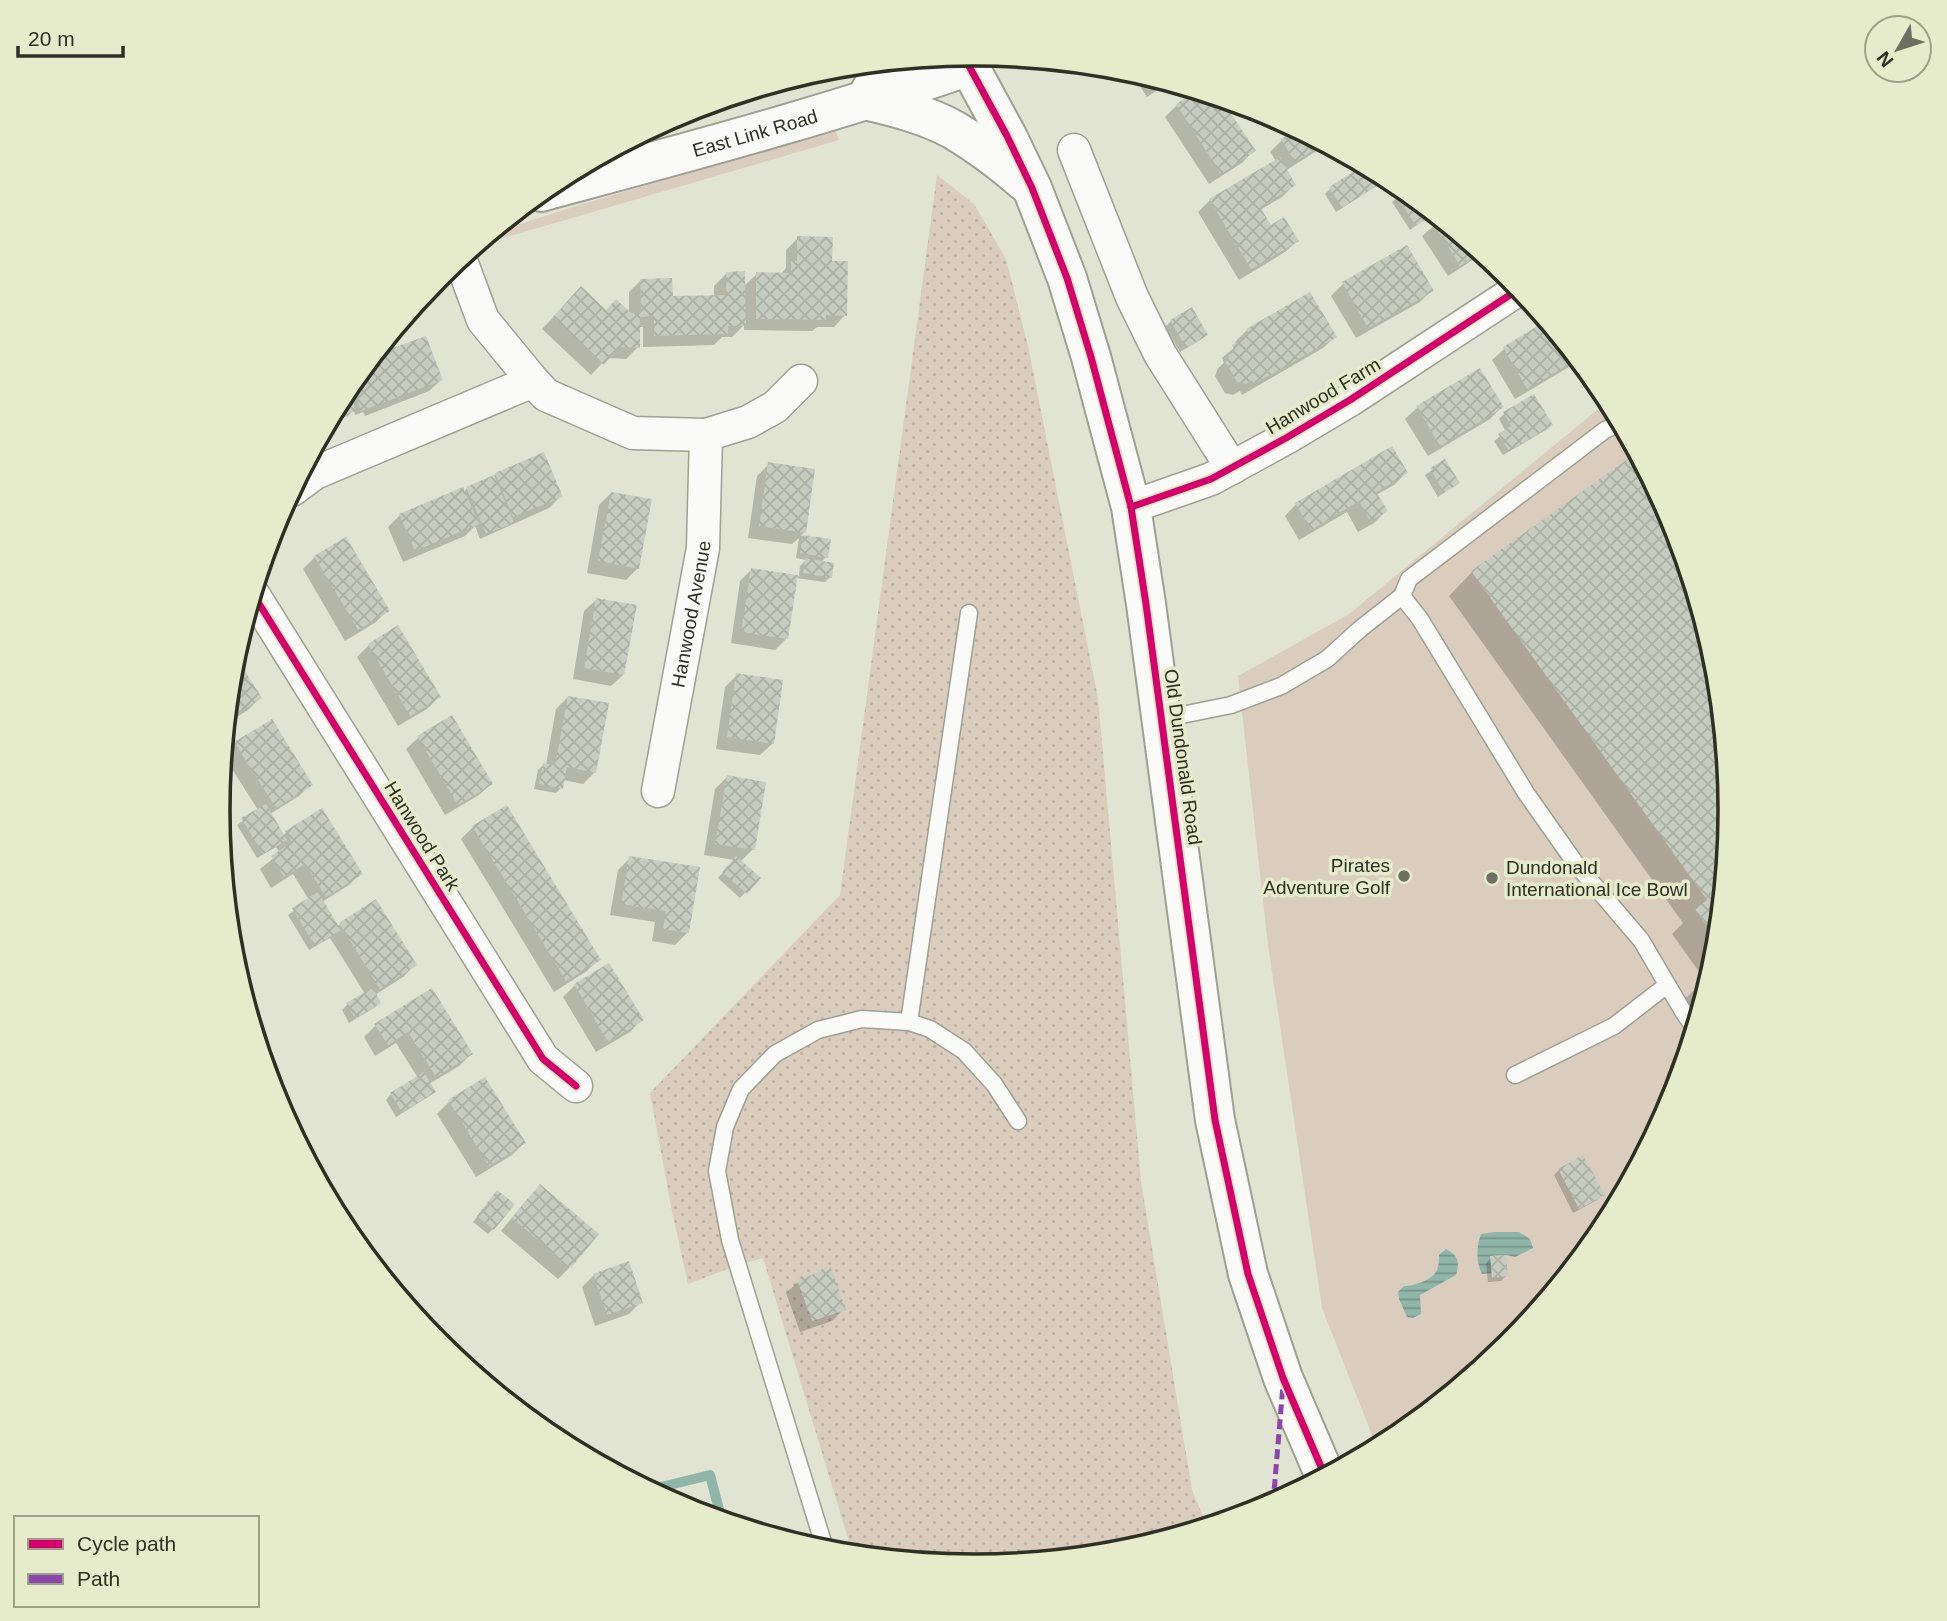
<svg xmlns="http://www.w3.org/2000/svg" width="1947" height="1621" font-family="Arial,sans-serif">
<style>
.green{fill:#dacdbe}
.park{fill:url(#park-dots)}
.water{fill:url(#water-rules)}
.shadow{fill:#0003}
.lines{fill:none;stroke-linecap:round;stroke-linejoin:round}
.stream{stroke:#90b5a9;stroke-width:10}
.building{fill:url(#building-cross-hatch)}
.service-casing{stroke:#9da092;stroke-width:19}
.minor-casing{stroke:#9da092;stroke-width:35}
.tertiary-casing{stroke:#9da092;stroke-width:42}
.service{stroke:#fafbf8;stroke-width:16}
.minor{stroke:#fafbf8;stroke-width:32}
.tertiary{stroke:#fafbf8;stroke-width:38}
.quiet{stroke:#8e44ad;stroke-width:5;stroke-dasharray:10 5;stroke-linecap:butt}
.cycleway-casing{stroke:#e6eccb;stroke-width:11}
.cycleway{stroke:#d6006c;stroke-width:7}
.poi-dot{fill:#6d6f61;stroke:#e6eccb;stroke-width:2.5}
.labels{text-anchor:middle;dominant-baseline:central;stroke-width:7;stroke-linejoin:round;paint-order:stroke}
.street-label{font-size:19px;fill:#2e3024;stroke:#e6eccb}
.poi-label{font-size:19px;fill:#2e3024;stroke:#e6eccb;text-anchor:end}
.rim{fill:none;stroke:#2e3024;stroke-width:3.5}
</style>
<defs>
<pattern id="park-dots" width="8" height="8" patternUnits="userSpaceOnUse" patternTransform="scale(1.75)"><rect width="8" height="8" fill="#dacdbe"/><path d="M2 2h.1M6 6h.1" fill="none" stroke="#bbb0a3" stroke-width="1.8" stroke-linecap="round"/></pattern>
<pattern id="water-rules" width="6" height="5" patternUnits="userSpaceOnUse" patternTransform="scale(1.75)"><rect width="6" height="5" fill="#90b5a9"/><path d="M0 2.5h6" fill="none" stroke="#769489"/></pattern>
<pattern id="building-cross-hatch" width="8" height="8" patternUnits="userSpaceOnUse" patternTransform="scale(1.75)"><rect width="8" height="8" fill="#c7ccc0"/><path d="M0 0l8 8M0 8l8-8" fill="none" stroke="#abb0a5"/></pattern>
</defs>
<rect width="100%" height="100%" fill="#e1e4d3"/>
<g class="green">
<path d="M835,130L839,140L500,239L498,236L507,228L576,206Z"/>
<path d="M1608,401L1672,521L1715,663L1730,811L1715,958L1672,1100L1602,1231L1508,1346L1393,1440L1377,1448L1322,1308L1268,945L1238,676L1349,614Z"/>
</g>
<path class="park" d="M937,175L974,204L1006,259L1028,346L1098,698L1141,1181L1192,1490L1207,1526L1121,1552L973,1567L853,1555L763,1258L738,1265L688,1284L672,1211L650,1093L840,895Z"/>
<g class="water">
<path d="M1495,1232H1519L1530,1239L1533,1248L1515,1257L1506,1255L1491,1256L1492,1273L1482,1274C1476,1262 1476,1247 1481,1234Z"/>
<path d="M1446,1249C1458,1256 1460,1261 1456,1275L1420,1295L1421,1314L1413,1318L1407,1317L1399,1299L1398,1292L1404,1286C1415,1286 1436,1279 1438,1267C1439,1263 1439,1259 1439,1255Z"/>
</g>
<g class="shadow">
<path d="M1131,72L1168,83L1147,97Z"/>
<path d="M1197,92L1236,104L1228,112L1253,151L1242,163L1209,184L1165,117L1177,105Z"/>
<path d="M1277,119L1294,128L1286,133Z"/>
<path d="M1298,130L1326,145L1285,171L1294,185L1282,197L1260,210L1270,227L1297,241L1285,252L1239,280L1198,212L1210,200L1276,161L1270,152L1282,140Z"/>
<path d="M1365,166L1393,182L1381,189L1378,185L1336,212L1325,194L1330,189Z"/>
<path d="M1405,191L1425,207L1430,215L1410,230L1392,202Z"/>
<path d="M1441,220L1482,254L1448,276L1422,236Z"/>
<path d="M798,238L831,263L845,315L834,327H817L812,331L744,330V325L732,337H722L714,345L643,347V327H638V347L626,359L607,358L591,375L542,329L569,301L605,312L629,314V292L641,280L671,297H714V286L726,274L743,287L757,274L780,275L786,268V250Z"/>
<path d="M1343,284L1432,290L1420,302L1356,338L1331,296Z"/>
<path d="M1171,321L1206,335L1200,340L1180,352L1165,327Z"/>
<path d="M1547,323L1579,361L1515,399L1492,360L1504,349Z"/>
<path d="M1247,330L1335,337L1323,348L1242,395L1240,391L1233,395L1225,393L1215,376L1218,368L1224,363L1222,358L1237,345L1235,342Z"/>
<path d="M371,358L441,380L429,391L365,416L363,412L355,415L354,410L348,416L334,421L322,433L345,390Z"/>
<path d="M1502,407L1490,419L1428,456L1405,419L1417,408Z"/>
<path d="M1504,414L1551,424L1546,430L1503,455L1494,441L1506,432L1499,419Z"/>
<path d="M1637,454L1672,521L1715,663L1730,811L1715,958L1692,1034L1674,1009L1705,980L1672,934L1683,923L1449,596L1472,572Z"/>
<path d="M1444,462L1458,483L1438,497L1425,475Z"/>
<path d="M769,464L804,532L801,536L829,540L826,557L821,562L830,577L825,582L796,578L787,638L775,650L731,643L740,581L752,569L799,576L800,566L806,560L796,558L799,538L792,544L748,538L757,476Z"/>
<path d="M1406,473L1394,485L1376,495L1386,511L1374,523L1358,532L1347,512L1299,540L1285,516L1296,504Z"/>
<path d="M496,474L561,496L549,508L480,539L475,526L465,536L403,562L388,527L400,515L464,492L467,488L492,478Z"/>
<path d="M611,493L638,568L626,580L587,573L599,505Z"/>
<path d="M315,557L388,610L376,622L345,641L303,569Z"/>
<path d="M596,600L623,675L611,686L573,679L584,611Z"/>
<path d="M369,645L439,697L427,709L398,726L357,657Z"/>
<path d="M234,656L260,698L248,710L226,724Z"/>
<path d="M737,675L772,744L760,755L716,749L725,687Z"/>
<path d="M568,697L595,772L583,784L563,780L561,788L556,793L534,789L538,770L543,765H546L556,709Z"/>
<path d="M451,718L491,784L479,795L445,815L406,749L418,738Z"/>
<path d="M224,740L230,749L236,743L310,785L299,796L270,814L283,835L321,810L361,873L349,885L322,902L337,927L340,924L415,965L403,977L375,995L379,1003L374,1008L349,1023L342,1010L347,1005L365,994L330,938L309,950L288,915L309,900L293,874L271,888L260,869L280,853L276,847L257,858L237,825L258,810L225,758L222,759Z"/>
<path d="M727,777L753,849L740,862L758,879L740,898L718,878L734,860L704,855L715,789Z"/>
<path d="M473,827L599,959L587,971L554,992L461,839Z"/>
<path d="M630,858L687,933L675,945L652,941L655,922L610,915L618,870Z"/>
<path d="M575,985L641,1020L630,1032L596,1052L563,997Z"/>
<path d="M432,991L471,1054L459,1066L429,1084L434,1092L428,1097L396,1117L386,1100L391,1094L418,1078L396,1043L375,1056L364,1037L375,1026Z"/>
<path d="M484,1080L524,1143L512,1155L476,1177L437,1114L449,1102Z"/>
<path d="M1559,1170L1603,1194L1597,1200L1573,1213L1554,1175Z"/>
<path d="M492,1198L493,1229L488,1234L473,1222Z"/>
<path d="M528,1198L570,1267L558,1279L501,1231Z"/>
<path d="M1491,1258L1507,1275L1501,1281L1488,1282L1486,1263Z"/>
<path d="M594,1275L641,1302L629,1314L595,1326L582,1287Z"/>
<path d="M798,1282L844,1309L832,1321L800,1332L786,1293Z"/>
</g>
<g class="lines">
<g class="stream">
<path d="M274,1096L276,1101"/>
<path d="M649,1490L710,1475L722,1521"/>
</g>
</g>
<g class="building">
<path d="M1195,91L1236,104L1228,109L1256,151L1221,174L1176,104Z"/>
<path d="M1296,129L1323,144L1295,162L1281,139Z"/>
<path d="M1280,157L1296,185L1260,207L1271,225L1284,217L1299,241L1251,269L1209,199Z"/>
<path d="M1363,166L1377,173L1383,182L1342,208L1329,187Z"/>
<path d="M1404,190L1429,211L1432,216L1416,226L1396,195Z"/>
<path d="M1439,219L1454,231L1480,253L1460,266L1433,223Z"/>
<path d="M797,236L833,237L832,261H848L847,316L826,315V320L756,319V272L791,273V261H797Z"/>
<path d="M1407,245L1434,291L1368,328L1342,282Z"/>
<path d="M745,271L746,326H728V334L654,336V316L640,317V348L620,347L604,365L553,317L581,286L606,310L616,299L631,313H641L640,279L672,278L673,296L726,295V272Z"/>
<path d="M1310,292L1337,337L1254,384L1252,380L1246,384L1237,382L1226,363L1229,355L1235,351L1232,345L1249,335L1246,329Z"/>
<path d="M1192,307L1208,335L1186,348L1170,320Z"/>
<path d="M1546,321L1577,359L1527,389L1503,347Z"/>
<path d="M426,336L443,380L361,411L351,383L373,355Z"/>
<path d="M1480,368L1504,407L1440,446L1416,406Z"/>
<path d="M347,387L356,411L338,417L335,409Z"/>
<path d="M1534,394L1553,425L1509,451L1498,434L1511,426L1503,412Z"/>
<path d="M1392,446L1408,473L1376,492L1388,511L1370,521L1359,501L1311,530L1295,503Z"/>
<path d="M544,452L563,497L513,517L495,473Z"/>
<path d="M1636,453L1672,521L1715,663L1730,811L1717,940L1695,909L1707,900L1471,571Z"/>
<path d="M1445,459L1460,483L1444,493L1430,468Z"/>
<path d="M768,462L815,469L806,533L759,526Z"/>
<path d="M494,475L514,523L486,534L466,487Z"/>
<path d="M463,487L479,524L415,551L399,514Z"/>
<path d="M611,492L652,499L639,569L598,561Z"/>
<path d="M803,535L831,539L828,558L800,553Z"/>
<path d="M346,537L390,611L358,630L314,556Z"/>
<path d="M805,558L834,563L832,578L803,573Z"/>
<path d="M751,568L798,575L788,639L741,632Z"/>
<path d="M596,598L637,605L624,675L584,668Z"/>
<path d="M398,625L441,697L410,716L368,644Z"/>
<path d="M234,654L262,698L226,721L232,663Z"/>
<path d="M736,673L783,680L774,744L727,737Z"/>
<path d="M568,696L609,703L596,773L567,767L563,789L539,784L543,763L555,765Z"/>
<path d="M452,715L493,784L458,805L417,736Z"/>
<path d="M272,719L313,785L276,808L234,742Z"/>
<path d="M225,737L233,752L222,759Z"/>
<path d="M727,775L766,782L755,850L715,844Z"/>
<path d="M266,804L287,840L263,854L241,818Z"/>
<path d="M507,805L601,960L566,981L472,826Z"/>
<path d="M322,808L363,874L326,897L305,864L284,877L271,856L292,842L285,831Z"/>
<path d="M629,856L700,867L689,933L663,929L666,911L621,904Z"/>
<path d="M736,856L761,878L747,894L722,872Z"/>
<path d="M318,892L341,930L315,946L292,908Z"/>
<path d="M376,899L417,965L380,989L339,923Z"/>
<path d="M609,963L644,1020L608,1042L574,984Z"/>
<path d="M1711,974L1706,989L1704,994L1697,984Z"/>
<path d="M373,988L381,1003L355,1019L346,1003Z"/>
<path d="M432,988L473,1054L436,1077L408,1032L388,1045L374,1024Z"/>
<path d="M424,1072L436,1092L402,1112L390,1093Z"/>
<path d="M485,1077L526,1143L489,1166L448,1100Z"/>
<path d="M1583,1155L1605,1195L1579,1209L1558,1169Z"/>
<path d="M540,1184L599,1234L571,1268L512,1218Z"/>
<path d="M497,1190L515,1204L494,1230L477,1216Z"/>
<path d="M1506,1255L1508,1276L1492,1278L1490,1256Z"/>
<path d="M629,1261L643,1303L607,1315L593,1274Z"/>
<path d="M831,1268L846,1310L812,1321L797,1280Z"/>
</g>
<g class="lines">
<defs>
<g id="service">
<path d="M1402,596L1409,579L1605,430L1620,423"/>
<path d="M1162,719L1231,705L1281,686L1327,659L1360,629L1402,596L1420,619L1526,793L1576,864L1641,940L1684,1013L1694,1027"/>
<path d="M909,1022L969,613"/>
<path d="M1515,1075L1614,1026L1667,985"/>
<path d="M826,1552L730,1240L717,1171L725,1127L741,1089L775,1054L818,1030L862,1019L909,1022L930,1029L964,1051L994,1084L1018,1121"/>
</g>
<g id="minor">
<path d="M1074,150L1132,297L1160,354L1232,468"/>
<path d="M460,258L483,320L533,381L546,395L633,433L706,435L748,422L775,407L801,381"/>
<path d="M292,490L315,473L533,381"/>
<path d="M1131,507L1211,479L1286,438L1350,400L1519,289"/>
<path d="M253,594L543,1059L576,1086"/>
<path id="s1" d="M658,791L703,548L706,435"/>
</g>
<g id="tertiary">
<path d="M963,55L1007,136L1032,188L1067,278L1091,357L1131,507L1146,604L1215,1120L1248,1274L1283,1378L1325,1476"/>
<path d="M887,63L865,100C895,107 927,115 954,130C979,145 1003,163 1025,182"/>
<path id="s2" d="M541,192C684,153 829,115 969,66"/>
</g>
</defs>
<use href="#service" class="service-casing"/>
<use href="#minor" class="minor-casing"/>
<use href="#tertiary" class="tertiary-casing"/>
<use href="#service" class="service"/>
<use href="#minor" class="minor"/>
<use href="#tertiary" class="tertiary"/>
<path class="quiet" d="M1273,1504L1283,1385"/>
<defs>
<g id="cycleway">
<path d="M963,55L1007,136L1032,188L1067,278L1091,357L1131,507L1146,604L1215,1120L1248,1274L1283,1378L1325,1476"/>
<path d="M1131,507L1211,479L1286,438L1350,400L1519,289"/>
<path d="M253,594L543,1059L576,1086"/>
</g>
</defs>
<use href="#cycleway" class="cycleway-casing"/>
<use href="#cycleway" class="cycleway"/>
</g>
<g class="poi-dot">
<circle cx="1404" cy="876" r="7"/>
<circle cx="1492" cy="878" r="7"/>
</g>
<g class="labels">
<g class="street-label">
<text stroke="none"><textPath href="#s2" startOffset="222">East Link Road</textPath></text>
<text transform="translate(1323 396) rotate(-31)">Hanwood Farm</text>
<text stroke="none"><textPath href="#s1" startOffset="180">Hanwood Avenue</textPath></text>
<text transform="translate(1183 757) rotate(82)">Old Dundonald Road</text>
<text transform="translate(422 836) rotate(58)">Hanwood Park</text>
</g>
<g class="poi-label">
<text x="1390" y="865">Pirates<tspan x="1390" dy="22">Adventure Golf</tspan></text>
<text x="1506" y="867" text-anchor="start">Dundonald<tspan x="1506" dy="22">International Ice Bowl</tspan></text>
</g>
</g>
<path d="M0 0H1947V1621H0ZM230 810a744 744 0 1 1 1488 0a744 744 0 1 1-1488 0Z" fill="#e6eccb" fill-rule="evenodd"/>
<path class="rim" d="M230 810a744 744 0 1 1 1488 0a744 744 0 1 1-1488 0Z"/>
<rect x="14" y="1516" width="245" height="91" fill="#e6eccb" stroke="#9ca188" stroke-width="2"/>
<rect x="28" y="1539" width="35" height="10" fill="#d6006c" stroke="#9ca188" stroke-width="2"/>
<text x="77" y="1551" font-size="21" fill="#2e3024">Cycle path</text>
<rect x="28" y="1574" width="35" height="10" fill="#8e44ad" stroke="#9ca188" stroke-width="2"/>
<text x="77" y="1586" font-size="21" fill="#2e3024">Path</text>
<g transform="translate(1898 49) rotate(231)"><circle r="33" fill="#e6eccb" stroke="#9ca188" stroke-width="2"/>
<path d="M0-5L12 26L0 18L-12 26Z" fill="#6d6f61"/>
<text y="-10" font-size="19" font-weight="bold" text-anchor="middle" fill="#2e3024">N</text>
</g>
<path d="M18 46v10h105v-10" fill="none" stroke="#2e3024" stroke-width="3.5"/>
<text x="28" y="46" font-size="21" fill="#2e3024" stroke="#e6eccb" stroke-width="5" paint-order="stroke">20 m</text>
</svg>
